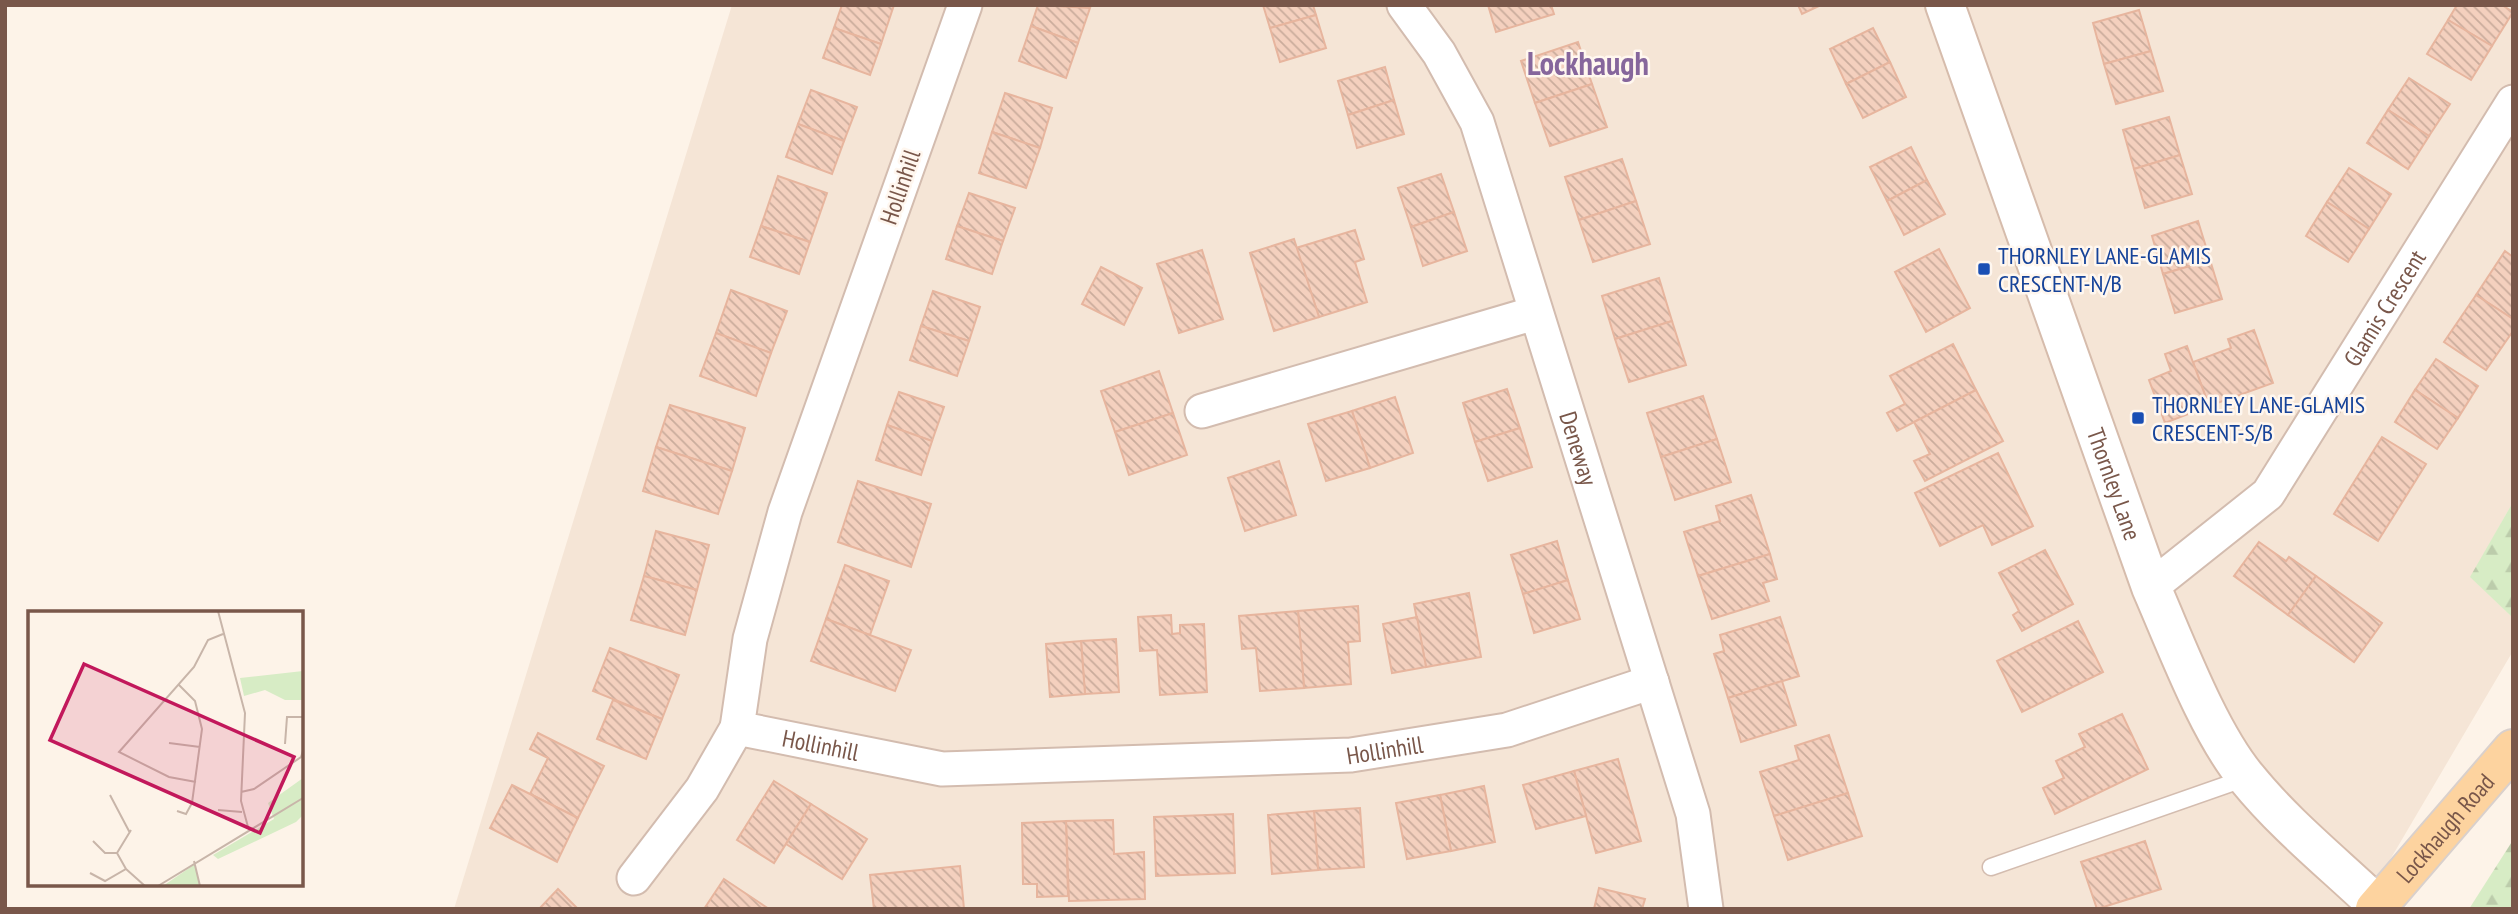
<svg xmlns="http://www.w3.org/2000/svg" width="2518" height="914" font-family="'PT Sans Narrow',sans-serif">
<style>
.residential{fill:#f5e5d6}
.forest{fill:url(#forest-firs)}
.building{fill:url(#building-back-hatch);stroke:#e7b59e;stroke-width:2}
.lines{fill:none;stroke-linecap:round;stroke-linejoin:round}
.lane-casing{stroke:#d3bcaf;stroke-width:19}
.street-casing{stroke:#d3bcaf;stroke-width:37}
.secondary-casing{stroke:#d6bcac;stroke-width:42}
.primary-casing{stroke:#d9d0cc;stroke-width:42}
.lane{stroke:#fff;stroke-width:16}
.street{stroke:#fff;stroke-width:33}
.secondary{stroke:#fff;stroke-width:38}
.primary{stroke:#fdd39f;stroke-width:38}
.transit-dot{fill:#1a4fb4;stroke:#fff7ef;stroke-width:2.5}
.labels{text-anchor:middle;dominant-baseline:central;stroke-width:5;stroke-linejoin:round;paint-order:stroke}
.street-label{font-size:24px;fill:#79574a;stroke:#fff7ef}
.transit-label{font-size:24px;fill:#164399;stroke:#fff7ef;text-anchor:start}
.district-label{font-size:32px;font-weight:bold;fill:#86669c;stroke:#fff7ef}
.inset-road{fill:none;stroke:#c8b5a9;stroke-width:2}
.view{fill:#c2185b;fill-opacity:0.15;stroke:#c2185b;stroke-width:3.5}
.inset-edge{fill:none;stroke:#79574a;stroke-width:3.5}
</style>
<defs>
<pattern id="forest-firs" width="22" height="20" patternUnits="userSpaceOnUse" patternTransform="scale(1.75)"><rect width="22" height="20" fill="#d7ecc5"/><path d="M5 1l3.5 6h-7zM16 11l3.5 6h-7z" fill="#bcccab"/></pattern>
<pattern id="building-back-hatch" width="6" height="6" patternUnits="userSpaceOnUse" patternTransform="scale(1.75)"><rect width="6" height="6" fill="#f4d0be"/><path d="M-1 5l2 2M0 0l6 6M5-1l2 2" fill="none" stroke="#caac9c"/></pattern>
</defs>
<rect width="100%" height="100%" fill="#fdf3e8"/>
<path class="residential" d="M732,5H2513V502L2471,577L2513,618V651L2361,909H454Z"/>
<g class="forest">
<path d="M2513,502V618L2470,577Z"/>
<path d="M2513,840V909H2469Z"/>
</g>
<g class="building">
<path d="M842,5H894L881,44L834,28Z"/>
<path d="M1038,5L1090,8L1078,43L1031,26Z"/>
<path d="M1263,5H1313L1316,15L1270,28Z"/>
<path d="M1488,5H1551L1554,14L1496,32Z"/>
<path d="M1798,5H1821L1802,14Z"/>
<path d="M2457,5H2502L2513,12L2492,46L2448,20Z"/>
<path d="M2139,10L2151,51L2104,64L2093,23Z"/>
<path d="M1316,15L1326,48L1280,62L1270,28Z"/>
<path d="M2448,20L2492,46L2471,80L2427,54Z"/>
<path d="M1031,26L1078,43L1066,78L1019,61Z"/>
<path d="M834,28L881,44L870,75L823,58Z"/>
<path d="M1873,28L1890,62L1846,84L1830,49Z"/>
<path d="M1578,42L1592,84L1535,103L1521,61Z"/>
<path d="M2151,51L2163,91L2116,104L2104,64Z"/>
<path d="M1890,62L1906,97L1863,118L1846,84Z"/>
<path d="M1385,67L1394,100L1348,115L1338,81Z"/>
<path d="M2409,78L2450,104L2429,136L2388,110Z"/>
<path d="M1592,84L1607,127L1550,146L1535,103Z"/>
<path d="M811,90L857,107L844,141L798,124Z"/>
<path d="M1005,93L1052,108L1040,148L992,132Z"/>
<path d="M1394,100L1404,134L1357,148L1348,115Z"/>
<path d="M2388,110L2429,136L2408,169L2367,143Z"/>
<path d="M2169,117L2180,155L2134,169L2123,130Z"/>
<path d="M798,124L844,141L832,174L786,157Z"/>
<path d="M992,132L1040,148L1026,188L979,173Z"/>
<path d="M1911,147L1927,180L1887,201L1870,167Z"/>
<path d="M2180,155L2192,194L2145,208L2134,169Z"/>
<path d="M1622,159L1636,201L1579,220L1565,177Z"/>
<path d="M2349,168L2391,194L2369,229L2327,202Z"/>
<path d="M1441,174L1454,212L1411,227L1398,188Z"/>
<path d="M778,176L827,193L810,242L761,226Z"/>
<path d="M1927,180L1945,214L1904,235L1887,201Z"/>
<path d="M969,193L1015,208L1003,241L957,226Z"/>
<path d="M1636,201L1650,244L1593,262L1579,220Z"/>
<path d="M2327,202L2369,229L2348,262L2306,236Z"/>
<path d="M1454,212L1467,251L1423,266L1411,227Z"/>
<path d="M2198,221L2210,260L2163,274L2152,236Z"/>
<path d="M761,226L810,242L799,274L750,257Z"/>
<path d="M957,226L1003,241L992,274L946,259Z"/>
<path d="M1355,230L1364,259L1355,262L1367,302L1319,317L1296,248Z"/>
<path d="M1294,239L1319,317L1274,331L1250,253Z"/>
<path d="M1939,249L1970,308L1926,332L1895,272Z"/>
<path d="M1202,250L1223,319L1179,333L1157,264Z"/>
<path d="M2505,251L2513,257V319L2476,295Z"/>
<path d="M2210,260L2222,299L2175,313L2163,274Z"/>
<path d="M1101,267L1142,288L1124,325L1082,304Z"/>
<path d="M1659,278L1672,321L1615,339L1602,296Z"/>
<path d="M731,290L787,311L771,353L716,333Z"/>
<path d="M933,291L980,307L969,341L921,326Z"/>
<path d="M2476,295L2513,319V331L2486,370L2444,342Z"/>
<path d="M1672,321L1686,365L1629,382L1615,339Z"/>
<path d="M921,326L969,341L957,376L910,360Z"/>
<path d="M2254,330L2273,383L2209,406L2193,362L2231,348L2228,339Z"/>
<path d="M716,333L771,353L756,396L700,376Z"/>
<path d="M1953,344L1976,390L1897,431L1887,413L1905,404L1890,376Z"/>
<path d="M2187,346L2209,406L2165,423L2149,380L2171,371L2165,354Z"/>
<path d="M2436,359L2478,386L2458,418L2415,390Z"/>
<path d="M1159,371L1173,413L1115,432L1101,391Z"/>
<path d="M1507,389L1520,428L1475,442L1463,403Z"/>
<path d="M1976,390L2003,441L1925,481L1914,461L1930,454L1914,422Z"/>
<path d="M2415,390L2458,418L2437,449L2395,422Z"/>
<path d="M899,392L944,407L932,441L887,425Z"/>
<path d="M1703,396L1717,439L1661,457L1647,413Z"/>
<path d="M1395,397L1413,453L1370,468L1352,411Z"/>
<path d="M670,405L745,428L732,471L656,447Z"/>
<path d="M1352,411L1370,468L1326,481L1308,424Z"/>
<path d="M1173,413L1187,455L1129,475L1115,432Z"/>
<path d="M887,425L932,441L921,475L876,460Z"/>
<path d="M1520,428L1532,467L1488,481L1475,442Z"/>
<path d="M2382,437L2426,464L2378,541L2334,514Z"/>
<path d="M1717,439L1731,482L1675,500L1661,457Z"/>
<path d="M656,447L732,471L718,514L643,491Z"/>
<path d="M1998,453L2033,526L1992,545L1983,525L1940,546L1915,493Z"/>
<path d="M1279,461L1296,515L1245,531L1228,478Z"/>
<path d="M858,481L931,504L911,567L838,542Z"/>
<path d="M1751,495L1770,554L1698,576L1684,532L1720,521L1716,506Z"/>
<path d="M656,531L709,545L697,590L644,576Z"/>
<path d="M1557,541L1568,580L1523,594L1511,555Z"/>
<path d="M2259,542L2286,561L2289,557L2316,576L2288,615L2234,576Z"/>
<path d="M2045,550L2073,604L2022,631L2013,615L2019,611L1999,573Z"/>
<path d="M1770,554L1777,579L1763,583L1769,601L1712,619L1698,576Z"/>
<path d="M845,565L889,581L870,635L826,619Z"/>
<path d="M644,576L697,590L685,635L631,620Z"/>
<path d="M2316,576L2382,623L2354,662L2288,615Z"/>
<path d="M1568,580L1580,619L1534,633L1523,594Z"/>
<path d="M1469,593L1481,657L1426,667L1414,604Z"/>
<path d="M1358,606L1360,641L1348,642L1351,684L1304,688L1298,611Z"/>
<path d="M1298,611L1304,688L1260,691L1256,648L1242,649L1239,616Z"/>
<path d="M1171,615L1172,634L1180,633V625L1204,624L1207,692L1160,695L1157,650L1140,651L1138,617Z"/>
<path d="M1417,617L1426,667L1392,673L1383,624Z"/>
<path d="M1780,617L1799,676L1728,698L1714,654L1724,651L1720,635Z"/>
<path d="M826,619L911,650L895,691L811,661Z"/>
<path d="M2078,621L2103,672L2022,712L1997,661Z"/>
<path d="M1116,639L1119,692L1085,694L1081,641Z"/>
<path d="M1081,641L1085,694L1050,697L1046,644Z"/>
<path d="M610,648L679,675L662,719L593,691Z"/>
<path d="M1782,681L1796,725L1741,742L1728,698Z"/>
<path d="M613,700L662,719L646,759L597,739Z"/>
<path d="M2122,714L2148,769L2055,814L2043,788L2064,778L2056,761L2085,747L2079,734Z"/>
<path d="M538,733L604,766L578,818L530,794L548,758L530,749Z"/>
<path d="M1829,735L1848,793L1774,816L1760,772L1799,760L1795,746Z"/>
<path d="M1618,759L1641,841L1596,853L1574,771Z"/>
<path d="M1574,771L1586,816L1536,829L1523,785Z"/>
<path d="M774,781L811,804L774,863L737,840Z"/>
<path d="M512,785L578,818L557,862L490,828Z"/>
<path d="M1484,786L1495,842L1451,851L1440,795Z"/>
<path d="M1848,793L1862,836L1788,860L1774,816Z"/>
<path d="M1440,795L1451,851L1407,859L1396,803Z"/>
<path d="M811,804L867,839L842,879L786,844Z"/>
<path d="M1360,808L1364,867L1318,870L1314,811Z"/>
<path d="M1314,811L1318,870L1272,874L1268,815Z"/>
<path d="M1233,814L1235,873L1156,876L1154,817Z"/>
<path d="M1113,820L1114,854L1144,852L1145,899L1069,901L1066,821Z"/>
<path d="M1066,821L1068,896L1037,897V884H1023L1022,823Z"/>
<path d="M2145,841L2161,889L2097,909L2081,862Z"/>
<path d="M960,866L964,909H874L870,875Z"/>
<path d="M724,879L769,909H704Z"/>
<path d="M1599,888L1645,899L1642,909H1594Z"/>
<path d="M558,889L578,909H539Z"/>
</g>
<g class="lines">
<defs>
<path id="lane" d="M1991,867L2246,778"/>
<g id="street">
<path id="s1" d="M965,5L785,512L750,639L737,728L942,769L1351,755L1507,730L1652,682"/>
<path id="s2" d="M1404,5L1439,53L1477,122L1693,814L1706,909"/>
<path d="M1202,411L1535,313"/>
<path id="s3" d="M2151,587L2268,494L2513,102"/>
<path d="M634,878L702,789L737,728"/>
</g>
<g id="secondary">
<path id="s4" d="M1945,5L2151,587C2176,644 2208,731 2247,778C2285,825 2334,864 2378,906"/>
</g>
<g id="primary">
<path id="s5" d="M2375,909L2513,749"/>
</g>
</defs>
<use href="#lane" class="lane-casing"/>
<use href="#street" class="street-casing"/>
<use href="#secondary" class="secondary-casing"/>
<use href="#primary" class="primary-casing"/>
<use href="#lane" class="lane"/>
<use href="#street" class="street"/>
<use href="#secondary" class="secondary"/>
<use href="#primary" class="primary"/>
</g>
<g class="transit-dot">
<rect x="1977" y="262" width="14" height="14" rx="3.5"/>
<rect x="2131" y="411" width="14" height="14" rx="3.5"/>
</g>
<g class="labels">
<g class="street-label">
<text transform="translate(900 187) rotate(-71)">Hollinhill</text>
<text stroke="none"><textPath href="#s3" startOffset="369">Glamis Crescent</textPath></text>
<text stroke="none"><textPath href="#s2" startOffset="480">Deneway</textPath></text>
<text stroke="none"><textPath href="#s4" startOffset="508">Thornley Lane</textPath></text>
<text stroke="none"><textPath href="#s1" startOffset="845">Hollinhill</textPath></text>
<text stroke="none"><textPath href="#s1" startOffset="1412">Hollinhill</textPath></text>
<text stroke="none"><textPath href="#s5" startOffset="107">Lockhaugh Road</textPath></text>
</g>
<g class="transit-label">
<text x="1998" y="255">THORNLEY LANE-GLAMIS<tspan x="1998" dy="28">CRESCENT-N/B</tspan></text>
<text x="2152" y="404">THORNLEY LANE-GLAMIS<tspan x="2152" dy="28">CRESCENT-S/B</tspan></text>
</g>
<g class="district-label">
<text x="1588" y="63">Lockhaugh</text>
</g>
</g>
<g transform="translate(28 611)">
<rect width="275" height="275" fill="#fdf3e8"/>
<path d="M275,60V89H257L237,79L216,85L212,67ZM275,167V204L268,211L190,248L185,244L246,208L240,192Z" fill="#d7ecc5"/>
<path d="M167,253L172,275H135Z" fill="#d7ecc5"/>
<path class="inset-road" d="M190,0L217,102L213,190L220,216M141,132L172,136M257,133L259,106H275M168,171L141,166L91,141L166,56L180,29L195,23M213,181L226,178L273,146L275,140M82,184L102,222M190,199L214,201M149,200L158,203L164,192L174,118L167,90L151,74M65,230L77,242H89M166,250L172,275M98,258L89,242L103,219M62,262L77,270L98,258L117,275M130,275L275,187"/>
<path class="view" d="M56,53L266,146L232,222L22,129Z"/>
<rect width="275" height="275" class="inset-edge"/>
</g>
<rect width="2518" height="914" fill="none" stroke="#79574a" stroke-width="14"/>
</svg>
